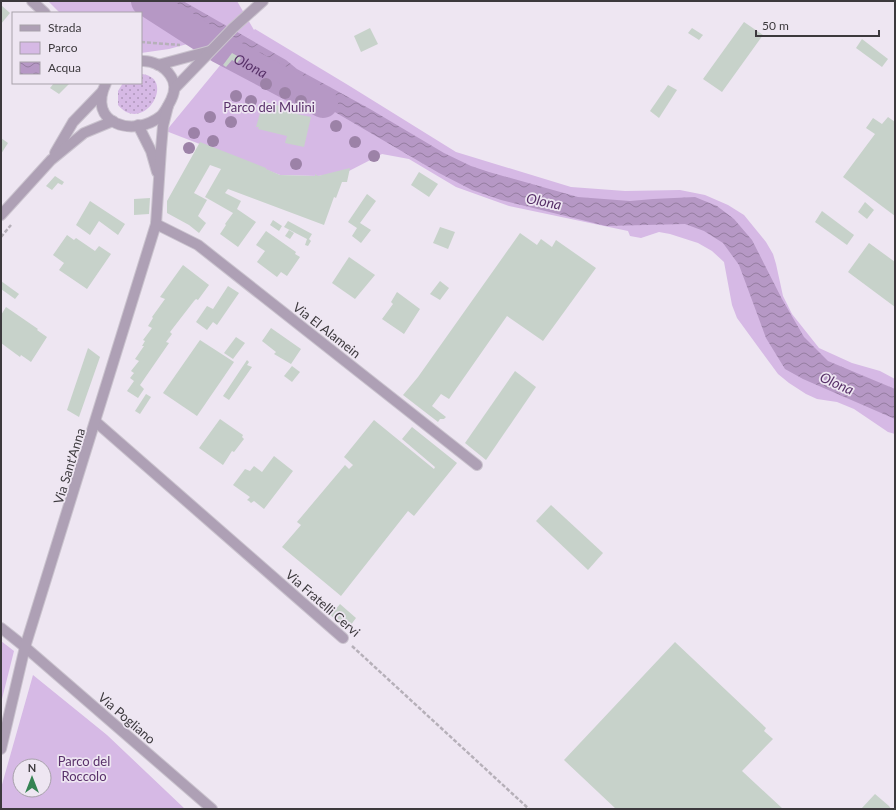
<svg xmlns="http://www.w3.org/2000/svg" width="896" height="810" font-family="Lato,sans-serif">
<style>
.grass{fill:url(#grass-dots)}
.green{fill:#d6b9e5;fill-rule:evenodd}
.water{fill:url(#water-waves)}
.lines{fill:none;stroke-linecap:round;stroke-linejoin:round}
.river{stroke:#b698c5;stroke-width:30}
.building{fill:#c7d2ca}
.minor-casing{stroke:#cac3ce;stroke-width:12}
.path{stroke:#b6b0b9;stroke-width:2.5;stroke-dasharray:4 2;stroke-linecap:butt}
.minor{stroke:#aea0b5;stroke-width:10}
.tree{fill:#9c82a7}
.labels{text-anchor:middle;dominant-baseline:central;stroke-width:3.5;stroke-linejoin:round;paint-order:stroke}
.park-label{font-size:13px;fill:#59316a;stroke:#eee6f2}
.street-label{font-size:13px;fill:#3c393d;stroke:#eee6f2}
.water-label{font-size:14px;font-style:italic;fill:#573068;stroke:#eee6f2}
</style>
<defs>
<pattern id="grass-dots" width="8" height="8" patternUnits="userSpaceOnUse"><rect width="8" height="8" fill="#d6b9e5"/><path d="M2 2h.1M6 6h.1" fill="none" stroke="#af97bb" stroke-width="1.8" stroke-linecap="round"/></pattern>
<pattern id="water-waves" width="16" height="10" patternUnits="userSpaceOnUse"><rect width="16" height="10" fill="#b698c5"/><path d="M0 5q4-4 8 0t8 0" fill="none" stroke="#957da1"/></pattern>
</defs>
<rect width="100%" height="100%" fill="#eee6f2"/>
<path class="grass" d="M141,74C178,77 144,136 118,105V91L123,83H141Z"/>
<g class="green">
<path d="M48,1H237L254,30L255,29L348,85L456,152L571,187L625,191L680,190L705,195L728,205L744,215L766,242L773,254L776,264L783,296L792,314L819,348L852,363L880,371L895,379V434L888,432L854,409L837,402L817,399L806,394L789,383L778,374L737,318L732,305L724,262L712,251L698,243L670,234L659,232L641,238L630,236L628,231L509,206L456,187L409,159L382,154L347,172L318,176L280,175L166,131L227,57L252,33L226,57L191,43L169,49L141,53V13H60Z"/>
<path d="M1,641L14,651L1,703Z"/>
<path d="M33,675L107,735L185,809H1V788ZM20,766H44V790H20Z"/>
</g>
<path class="water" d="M141,1H183L286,60L297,69L370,109L444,153L471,166L489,172L578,197L630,201L653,199L695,197L717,206L734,219L752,240L782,299L804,337L828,361L895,389V419L803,379L785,369L766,338L739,265L723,243L704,231L685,224L606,226L501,200L472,190L439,173L275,77L199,35Z"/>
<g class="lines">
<path class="river" id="s1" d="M146,1L219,48L323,103"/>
</g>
<g class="building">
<path d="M1,5L10,13L1,24Z"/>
<path d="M744,22L763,35L722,92L703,79Z"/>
<path d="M370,28L378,44L361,52L354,36Z"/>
<path d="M692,28L703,35L699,40L688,33Z"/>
<path d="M862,39L888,59L882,67L856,48Z"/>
<path d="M232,53L241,58L237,63L232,60L226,67L223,65Z"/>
<path d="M54,83H70L59,94L50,88Z"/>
<path d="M668,85L677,90L659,118L650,111Z"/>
<path d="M265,102L298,111L297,114L311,117L304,147L285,143L287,136L258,129L259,127H256L263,103H265Z"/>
<path d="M888,117L895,122V216L843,177L875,134L866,128L873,118L882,124Z"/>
<path d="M1,138L8,143L1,154Z"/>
<path d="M200,142L266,168V169L280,175L315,176V174L318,176L350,168L347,182H342L336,198L334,197L324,225L228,189L225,193L241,201L237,209L256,222L238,247L220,234L226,225L225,224L233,213L205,197L221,169L210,165L194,193L207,200L198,216L206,223L199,233L189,225L167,213V201Z"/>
<path d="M419,172L438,184L429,197L411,185Z"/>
<path d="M55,176L64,182L62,185L58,183L52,190L46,186Z"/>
<path d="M367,194L376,201L360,223L371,230L361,243L352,236L357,228L348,222Z"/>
<path d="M150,198L149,214L134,215V199Z"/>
<path d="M90,201L125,224L118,235L99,221L90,235L76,225Z"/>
<path d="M865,202L874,210L867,219L858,212Z"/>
<path d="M822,211L854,235L847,245L815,222Z"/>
<path d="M273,220L282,226L279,231L270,225Z"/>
<path d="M288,221L312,234L309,239L311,241L308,246L305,245L307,239L284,227Z"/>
<path d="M440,227L455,232L448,249L433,243Z"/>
<path d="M289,230L294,233L290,239L285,236Z"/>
<path d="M266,231L296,252L295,254L300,257L287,276L281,272L277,277L257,262L265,251L256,245Z"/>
<path d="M520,233L537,245L541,239L552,247L556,240L596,268L543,341L507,316L449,399L441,394L432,406L446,417L444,419H440L438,422L403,395L418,377Z"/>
<path d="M67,235L74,240L76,238L95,251L99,246L111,254L87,289L59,270L64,263L53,255Z"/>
<path d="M869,243L895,262V307L848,272Z"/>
<path d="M349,257L375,275L355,299L332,283Z"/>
<path d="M183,265L209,285L198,300L196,299L194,301L170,332L172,334L166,342L169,343L140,385L144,389L138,398L127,391L134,381L130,378L134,373L131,371L139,361L135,359L144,346H142L145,341L143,340L152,328L148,326L153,318L152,317L165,299L160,297Z"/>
<path d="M1,281L19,294L15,299L1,289Z"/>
<path d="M440,281L449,288L440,300L430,294Z"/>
<path d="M228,286L239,293L217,325L213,322L207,330L196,322L207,306L213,309Z"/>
<path d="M397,292L420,309L404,334L382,319L393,304L391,302Z"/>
<path d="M6,307L38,329L37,330L47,337L31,362L21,355L20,357L1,343V315Z"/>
<path d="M271,328L301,349L291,364L274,354L276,352L262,341Z"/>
<path d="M236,337L245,343L233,359L224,353Z"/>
<path d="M200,340L234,362L197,416L163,393Z"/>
<path d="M88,348L100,357L79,417L67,410Z"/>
<path d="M247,360L249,362L247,365L252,367L229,400L223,396Z"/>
<path d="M292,366L300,372L292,382L284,376Z"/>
<path d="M515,371L536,387L486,460L465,443Z"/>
<path d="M146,394L151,397L140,414L135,411Z"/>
<path d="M220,419L243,435L242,437L244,439L234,452L232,451L223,465L199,448Z"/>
<path d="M374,420L434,469L435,467L402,439L412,427L457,463L414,516L408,511L341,596L282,547L301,525L297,522L345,465L349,469L353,465L344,457Z"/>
<path d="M274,456L293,471L264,509L254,501L251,503L249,501L247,500L250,497L233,485L245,469L250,471L254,466L262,472Z"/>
<path d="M551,505L603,553L588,570L536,521Z"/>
<path d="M340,604L356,618L347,630L327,612L330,607L334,611Z"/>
<path d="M675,642L766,728L764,731L773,739L742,771L783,809H616L564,760Z"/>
<path d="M875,794L889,806L891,809H861Z"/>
</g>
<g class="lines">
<defs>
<g id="minor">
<path d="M32,1L45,13"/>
<path d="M158,65L210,51"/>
<path d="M106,83C86,124 134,138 161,116C165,112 168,106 171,100C175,92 176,83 170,75C164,66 152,60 141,61"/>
<path d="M175,88L233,28L263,1"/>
<path d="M138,125L151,151L157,172"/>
<path d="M55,153L73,122L102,92"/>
<path d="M1,215L51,160L84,133L113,121"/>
<path d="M156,224L198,245L477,465"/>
<path d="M96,422L343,638"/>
<path d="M1,628L25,647L212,809"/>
<path d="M1,749L25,647L156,224L161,149L163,126L168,106"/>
</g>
</defs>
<use href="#minor" class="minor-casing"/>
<g class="path">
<path d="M141,42L180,45"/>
<path d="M1,237L11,225"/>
<path d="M352,646L529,809"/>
</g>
<use href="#minor" class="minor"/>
</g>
<g class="tree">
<circle cx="266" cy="84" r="6"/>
<circle cx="285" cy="93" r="6"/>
<circle cx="236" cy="96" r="6"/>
<circle cx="251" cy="101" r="6"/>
<circle cx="301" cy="101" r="6"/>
<circle cx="210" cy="117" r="6"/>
<circle cx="231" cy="122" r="6"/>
<circle cx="336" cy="126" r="6"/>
<circle cx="194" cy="133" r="6"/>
<circle cx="213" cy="141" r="6"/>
<circle cx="355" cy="142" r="6"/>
<circle cx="189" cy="148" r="6"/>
<circle cx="374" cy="156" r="6"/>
<circle cx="296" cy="164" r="6"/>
</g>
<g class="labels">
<g class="park-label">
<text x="269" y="107">Parco dei Mulini</text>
<text x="84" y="761">Parco del<tspan x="84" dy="15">Roccolo</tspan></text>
</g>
<g class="street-label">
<text transform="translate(327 330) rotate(38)">Via El Alamein</text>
<text transform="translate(69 466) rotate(-73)">Via Sant'Anna</text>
<text transform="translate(323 603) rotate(41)">Via Fratelli Cervi</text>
<text transform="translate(127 718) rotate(41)">Via Pogliano</text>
</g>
<g class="water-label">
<text stroke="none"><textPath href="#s1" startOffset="123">Olona</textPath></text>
<text transform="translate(544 201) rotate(11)">Olona</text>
<text transform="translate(837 383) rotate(24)">Olona</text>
</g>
</g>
<rect width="896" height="810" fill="none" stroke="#3c393d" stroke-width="4"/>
<rect x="12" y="12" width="130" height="72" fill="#eee6f2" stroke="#a7a1aa"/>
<rect x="20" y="25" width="20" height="6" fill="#aea0b5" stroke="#a7a1aa"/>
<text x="48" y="32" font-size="12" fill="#3c393d">Strada</text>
<rect x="20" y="42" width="20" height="12" fill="#d6b9e5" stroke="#a7a1aa"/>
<text x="48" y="52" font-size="12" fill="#3c393d">Parco</text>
<rect x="20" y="62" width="20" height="12" fill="url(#water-waves)" stroke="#a7a1aa"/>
<text x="48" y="72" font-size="12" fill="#3c393d">Acqua</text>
<g transform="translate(32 778)"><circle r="19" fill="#eee6f2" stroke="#a7a1aa"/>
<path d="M0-3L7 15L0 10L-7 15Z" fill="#358353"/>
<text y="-6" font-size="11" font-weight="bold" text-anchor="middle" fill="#3c393d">N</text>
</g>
<path d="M756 30v6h123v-6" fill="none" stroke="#3c393d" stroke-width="2"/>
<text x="762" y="30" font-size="12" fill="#3c393d" stroke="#eee6f2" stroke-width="3" paint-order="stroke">50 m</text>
</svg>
